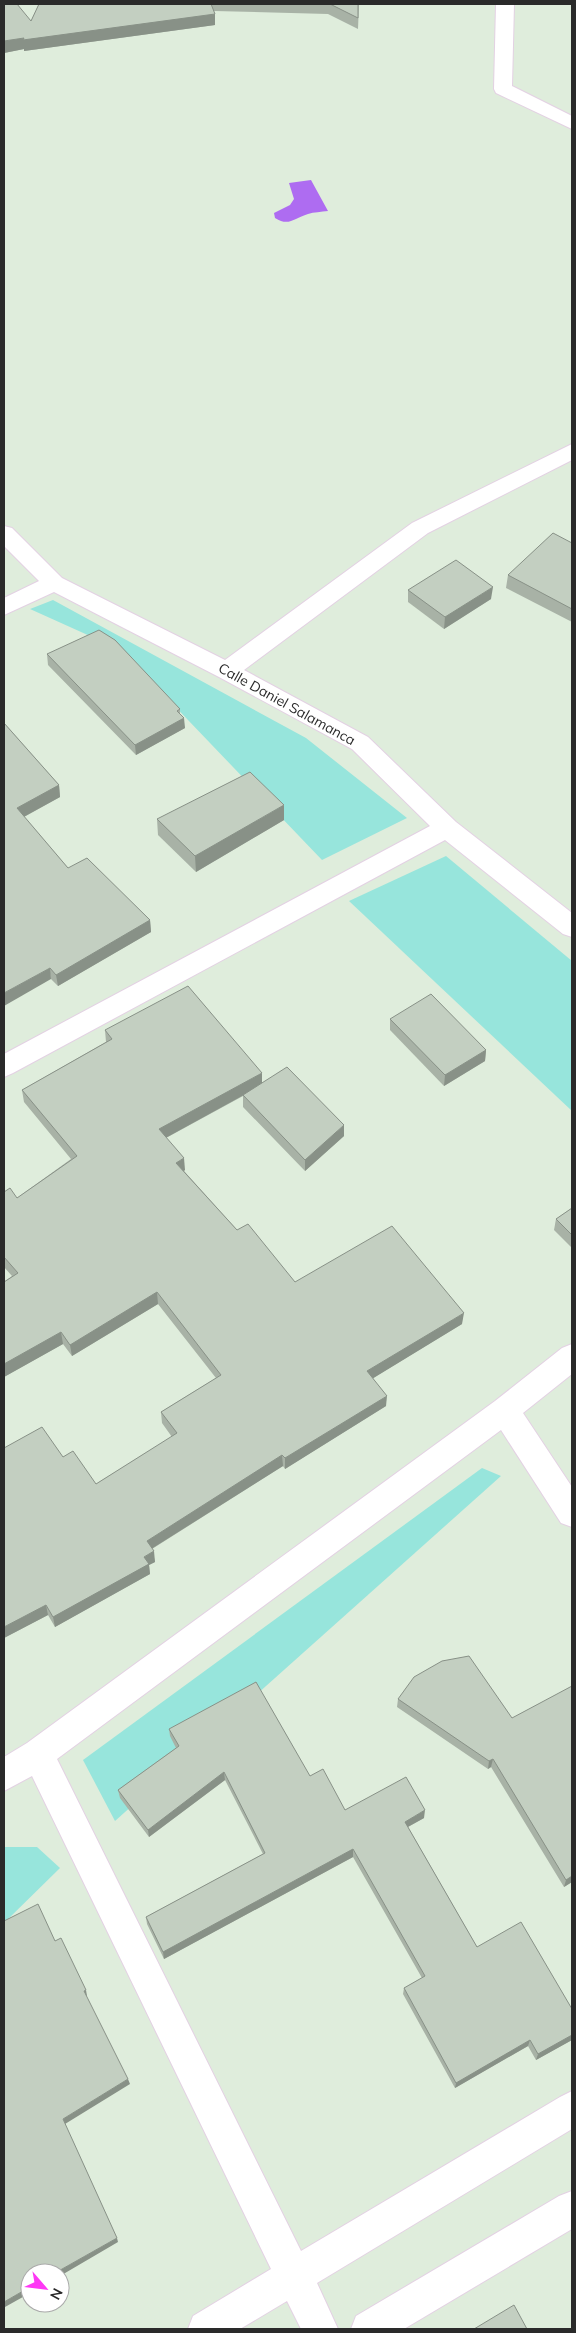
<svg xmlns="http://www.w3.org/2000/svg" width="576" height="2333" font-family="Mulish,sans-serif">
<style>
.green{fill:#97e5dc}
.water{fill:#ae6cf1}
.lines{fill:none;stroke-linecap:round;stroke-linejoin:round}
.minor-casing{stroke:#e3d1e3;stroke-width:2}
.minor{fill:#fff;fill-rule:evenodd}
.wall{fill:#a8b2a6}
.shaded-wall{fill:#889187}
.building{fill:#c3cfc1;stroke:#889187}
.labels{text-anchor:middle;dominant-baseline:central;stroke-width:4;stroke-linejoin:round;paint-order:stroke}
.street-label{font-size:14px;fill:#2a2a2a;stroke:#fff}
</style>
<rect width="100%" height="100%" fill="#dfeddc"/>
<g class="green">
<path d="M53,600L306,738L407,818L322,860L121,650L30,609Z"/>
<path d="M446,856L572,961V1111L349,901Z"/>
<path d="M482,1468L501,1476L115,1821L83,1760Z"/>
<path d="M4,1847H37L60,1868L4,1923Z"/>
</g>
<path class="water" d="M311,180L328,211C321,212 314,212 308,214C294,218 289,227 275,218L274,213L290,205L294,199L289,183Z"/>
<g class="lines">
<defs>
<g id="minor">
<path d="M496,4H514L512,86L572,116V129L496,93L494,89Z"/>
<path d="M572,444V460L428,533L244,670L368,737L456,822L572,913V937L563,934L445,840L13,1073L4,1077V1054L430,826L352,749L219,677L54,592L4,615V598L39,581L4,546V526L12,528L62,578L225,660L412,523Z"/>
<path d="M572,1344V1374L523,1413L572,1487V1527L561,1523L501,1430L57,1759L301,2251L560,2097L572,2091V2129L317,2283L338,2329H301L287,2301L240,2329H188L193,2316L271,2269L32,1776L4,1791V1757L27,1743L495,1401L562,1348Z"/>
<path d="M572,2191V2229L404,2329H351L356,2316L559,2196Z"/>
</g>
</defs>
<use href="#minor" class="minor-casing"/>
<use href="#minor" class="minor"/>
</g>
<g class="wall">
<path d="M4,4L31,21L39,4H359L358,29L328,14L214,11L215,14V25L24,51V49L4,53Z"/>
<path d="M572,543V622L506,588L508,575Z"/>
<path d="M408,590L491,599L444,629L408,602Z"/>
<path d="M47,654L180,709V714L185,728L136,755L48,665Z"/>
<path d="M4,723L59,785L60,797L24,817L68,868L150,920L151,932L58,986L51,979Z"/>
<path d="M157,819L284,820L196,872L158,835Z"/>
<path d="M390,1019L486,1050L485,1061L444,1086L390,1030Z"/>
<path d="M105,1030L262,1083L344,1136L305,1171L243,1107V1096L166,1138L185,1170L184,1171L237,1230L295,1282L462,1324L373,1378L386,1406L285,1469L283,1466L152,1549L155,1562L149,1565L150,1574L55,1627L48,1615L4,1638L63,1457L96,1484L172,1437L162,1423L161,1412L216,1378L158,1304L72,1356L63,1344L4,1377V1282L12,1276L4,1267V1192L17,1198L71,1159L24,1102L22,1090L106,1042Z"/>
<path d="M572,1208V1248L554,1230L556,1219Z"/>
<path d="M398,1699L512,1718L572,1882L564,1887L491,1767L488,1769L397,1707Z"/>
<path d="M169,1729L310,1776L345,1810L424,1818L408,1827L477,1947L572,2009V2040L536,2060L528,2046L455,2088L403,1994L404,1988L422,1978L353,1857L164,1959L147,1924L146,1917L263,1854L225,1780L149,1837L120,1798L118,1790L176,1748L170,1736Z"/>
</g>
<g class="shaded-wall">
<path d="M215,14V25L24,51V49L4,53V41L24,38Z"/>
<path d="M493,587L491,599L444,629L445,617Z"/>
<path d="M184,718L185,728L136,755L135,745Z"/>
<path d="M59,785L60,797L18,820L17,808Z"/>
<path d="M284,805V820L196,872L195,856Z"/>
<path d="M150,920L151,932L58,986L56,975Z"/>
<path d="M50,968L51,979L4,1006V993Z"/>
<path d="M486,1050L485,1061L444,1086L445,1075Z"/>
<path d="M262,1073V1085L160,1141L159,1129Z"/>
<path d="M344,1125V1136L305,1171V1160Z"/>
<path d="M184,1158L185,1170L177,1175L176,1163Z"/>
<path d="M157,1292L158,1304L72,1356L70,1345Z"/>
<path d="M464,1313L462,1324L367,1382V1371Z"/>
<path d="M61,1332L63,1344L4,1377V1364Z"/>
<path d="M387,1396L386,1406L285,1469V1458Z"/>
<path d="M282,1455L283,1466L148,1551L147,1541Z"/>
<path d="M154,1551L155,1562L149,1565L150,1574L55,1627L53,1617Z"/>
<path d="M46,1605L48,1615L4,1638V1627Z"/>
<path d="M493,1759L491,1767L488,1769L489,1761Z"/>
<path d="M224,1772L225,1780L149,1837L148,1830Z"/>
<path d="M425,1810L424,1818L404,1829L405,1822Z"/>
<path d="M353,1849V1857L164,1959L163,1952Z"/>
<path d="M572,1876V1882L564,1887L566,1880Z"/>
<path d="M86,1990L87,1996L85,1997L84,1991Z"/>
<path d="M572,2035V2040L536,2060L538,2054Z"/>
<path d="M530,2040L528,2046L455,2088L456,2083Z"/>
<path d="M128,2079L130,2084L65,2124L63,2119Z"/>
<path d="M117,2238L118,2242L60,2276V2273H55Z"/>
<path d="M30,2287V2293L5,2307L4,2302Z"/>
</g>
<g class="building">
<path d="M4,4H17L31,21L39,4H211L215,14L23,40L24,38L4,41Z"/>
<path d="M330,4H358V18Z"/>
<path d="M553,533L572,543V609L508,575Z"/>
<path d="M456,560L493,587L445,617L408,590Z"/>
<path d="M99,630L115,640L180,709L177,711L184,718L135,745L47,654Z"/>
<path d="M4,723L59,785L17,808L68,868L87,858L150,920L56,975L50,968L4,993Z"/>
<path d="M250,772L284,805L195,856L157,819Z"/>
<path d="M188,986L262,1073L159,1129L184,1158L176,1163L237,1230L248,1224L295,1282L392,1226L464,1313L367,1371L387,1396L285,1458L282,1455L147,1541L154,1551L144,1557L149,1564L53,1617L46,1605L4,1627V1448L42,1427L63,1457L73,1451L96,1484L177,1433L161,1412L221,1375L157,1292L70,1345L61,1332L4,1364V1282L18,1273L4,1257V1192L10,1188L17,1198L77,1156L22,1090L112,1039L105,1030Z"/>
<path d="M431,994L486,1050L445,1075L390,1019Z"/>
<path d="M287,1067L344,1125L305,1160L243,1095Z"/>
<path d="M572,1208V1235L556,1219Z"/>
<path d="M469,1656L512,1718L572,1686V1876L566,1880L493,1759L489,1761L398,1699L414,1677L442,1661Z"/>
<path d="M256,1682L310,1776L323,1769L345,1810L406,1777L425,1810L405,1822L477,1947L521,1922L572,2009V2035L538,2054L530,2040L456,2083L404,1988L425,1976L353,1849L163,1952L146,1917L265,1853L224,1772L148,1830L118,1790L179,1746L169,1729Z"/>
<path d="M38,1904L55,1941L61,1938L86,1990L84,1991L128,2079L63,2119L117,2238L55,2273H30V2287L4,2302V1921Z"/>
<path d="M514,2305L527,2329H474Z"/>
</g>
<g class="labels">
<g class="street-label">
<text transform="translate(287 704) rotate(29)">Calle Daniel Salamanca</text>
</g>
</g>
<rect width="576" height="2333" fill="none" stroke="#2a2a2a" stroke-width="10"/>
<g transform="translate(45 2288) rotate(118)"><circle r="24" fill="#ffffff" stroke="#aaaaaa"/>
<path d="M0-4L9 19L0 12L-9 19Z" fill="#fe38f5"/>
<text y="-8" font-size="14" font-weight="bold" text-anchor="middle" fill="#2a2a2a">N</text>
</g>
</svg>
